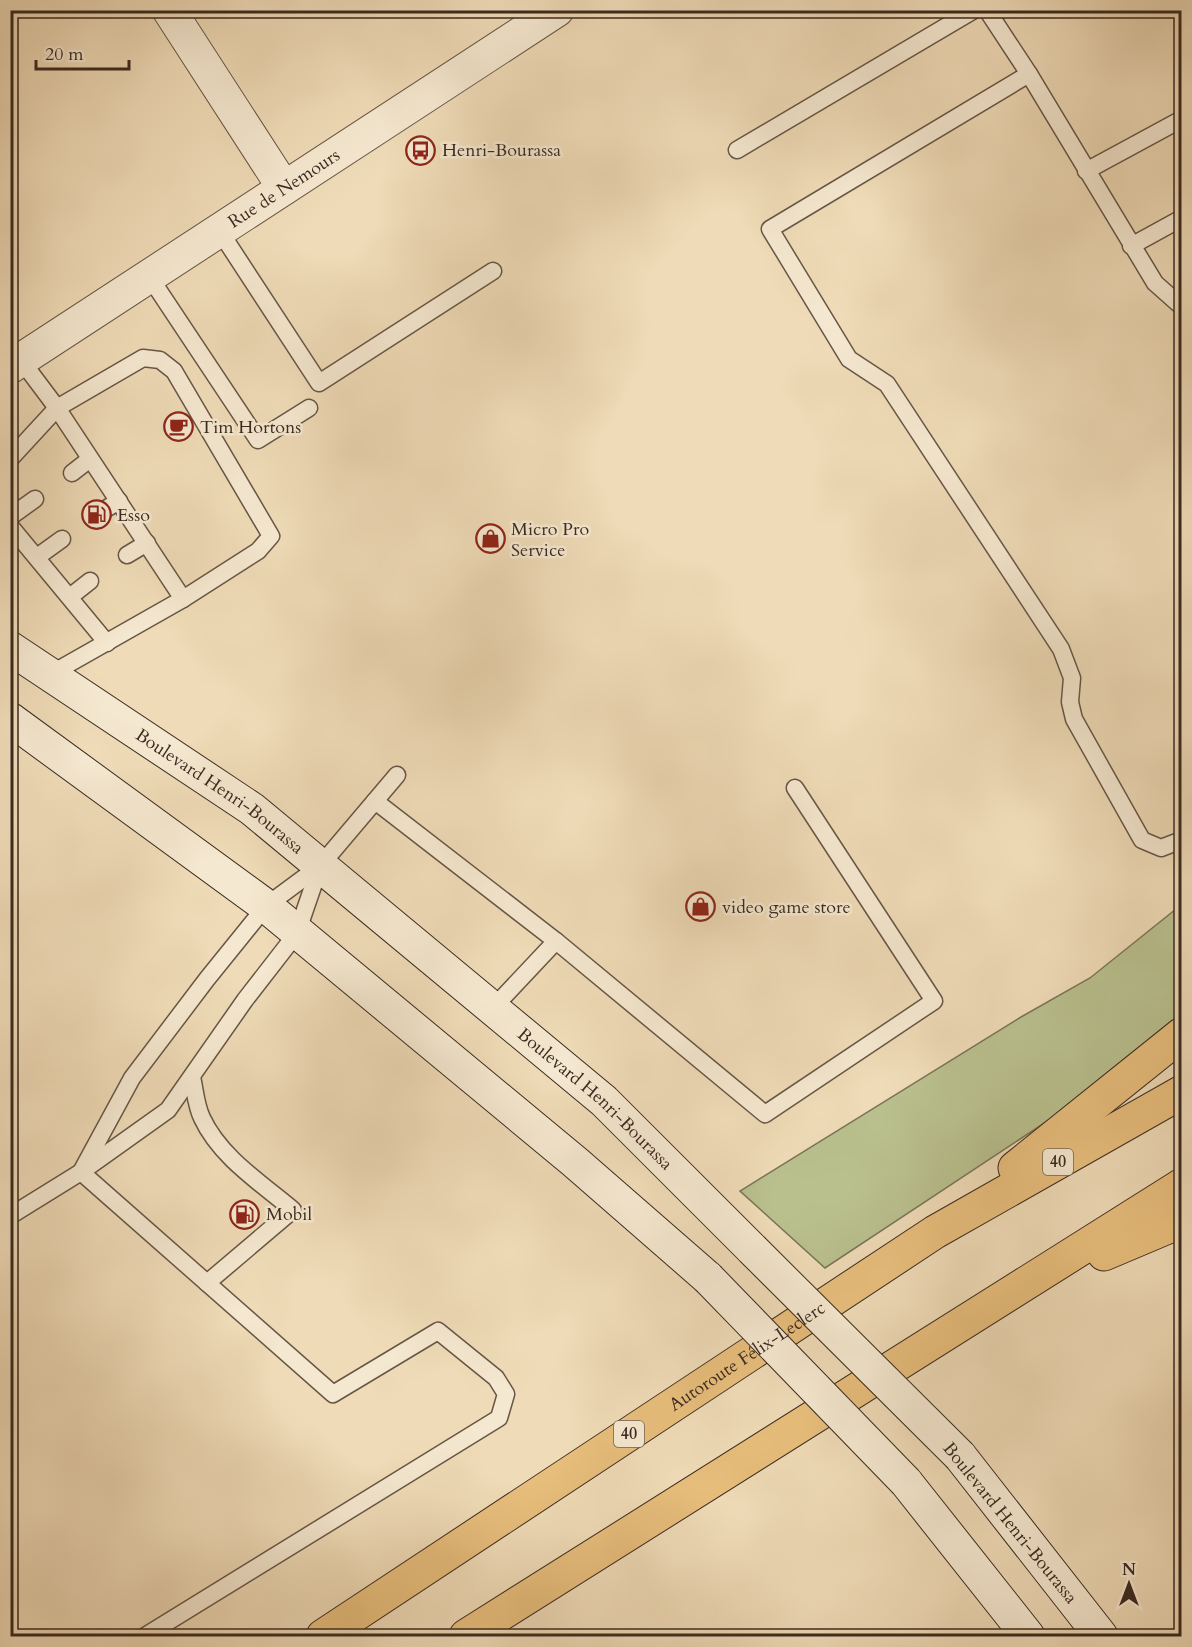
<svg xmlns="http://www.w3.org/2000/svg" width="1192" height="1647" font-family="Cardo,serif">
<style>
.green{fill:#b9c08e;stroke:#7a7557;stroke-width:1.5}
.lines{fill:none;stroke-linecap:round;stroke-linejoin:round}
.service-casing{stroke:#675646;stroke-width:19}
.minor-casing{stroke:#675646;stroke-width:35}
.tertiary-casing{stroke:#675646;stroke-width:35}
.secondary-casing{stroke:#3a2a20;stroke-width:35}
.motorway-casing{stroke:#3a2a20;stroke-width:35}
.service{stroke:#f5e8d0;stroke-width:16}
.minor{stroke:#f5e8d0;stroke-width:33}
.tertiary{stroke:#f5e8d0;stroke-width:33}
.secondary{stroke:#f5e8d0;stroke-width:33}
.motorway{stroke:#e8be7c;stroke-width:33}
.secondary-bridge-casing{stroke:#3a2a20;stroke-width:35;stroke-linecap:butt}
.secondary-bridge{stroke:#f5e8d0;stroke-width:33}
.labels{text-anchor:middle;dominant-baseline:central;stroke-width:5;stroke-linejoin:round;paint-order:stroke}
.shield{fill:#f5e8d0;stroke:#726355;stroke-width:1.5}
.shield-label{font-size:16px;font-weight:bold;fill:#3a2a20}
.poi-label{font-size:18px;fill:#3a2a20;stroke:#f5e8d0;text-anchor:start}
.street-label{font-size:18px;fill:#3a2a20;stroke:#f5e8d0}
</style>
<rect width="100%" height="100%" fill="#efdbb7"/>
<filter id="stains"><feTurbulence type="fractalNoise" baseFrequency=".00333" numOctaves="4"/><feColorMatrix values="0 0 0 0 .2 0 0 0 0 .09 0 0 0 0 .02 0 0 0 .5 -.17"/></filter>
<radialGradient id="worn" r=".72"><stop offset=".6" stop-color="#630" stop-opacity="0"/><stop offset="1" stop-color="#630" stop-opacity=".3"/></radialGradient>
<path class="green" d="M1181,905V1023L1120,1073L825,1268L740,1191L1021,1017L1090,978Z"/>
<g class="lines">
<defs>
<g id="service">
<path d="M987,10L1029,74L1155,283L1182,307"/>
<path d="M1029,74L770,229L849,359L887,384L1061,649L1072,678L1070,702L1074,719L1142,840L1161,848L1182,840"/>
<path d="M737,150L974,10"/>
<path d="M1086,171L1182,119"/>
<path d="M219,230L319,383L493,271"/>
<path d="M1131,246L1182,218"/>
<path d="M149,276L258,440L309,408"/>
<path d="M21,360L57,408L183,599L49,675"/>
<path d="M10,459L57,408L143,358L160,360L174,371L271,536L258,551L183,599"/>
<path d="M72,473L90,459"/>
<path d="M99,513L119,501"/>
<path d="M10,517L35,499"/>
<path d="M10,530L11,527L107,643"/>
<path d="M127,555L147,543"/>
<path d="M37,557L62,539"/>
<path d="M71,596L90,581"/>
<path d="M375,801L556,941"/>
<path d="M493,1008L556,941L765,1114L934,1001L795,788"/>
<path d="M192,1077C195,1090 196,1106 202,1118C220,1157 261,1183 293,1210L207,1283"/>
<path d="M81,1172L333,1394L438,1331L496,1378L506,1394L499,1418L145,1636"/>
<path d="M81,1172L132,1078L207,979L266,906L320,866L397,775"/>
<path d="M10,1216L81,1172L168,1110L245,1000L297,933L320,866"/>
</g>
<path id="minor" d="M169,10L284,188"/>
<g id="tertiary">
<path id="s1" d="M10,367L557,10"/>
</g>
<g id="secondary">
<path id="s2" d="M10,648L252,809L604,1101L752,1249"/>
<path d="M10,719L266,906L575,1162L708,1278"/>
<path d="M960,1456L1101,1636"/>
<path d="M906,1482L1028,1636"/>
</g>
<g id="motorway">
<path d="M1015,1168L1182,1034"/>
<path d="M1104,1254L1182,1221"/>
<path id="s3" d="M323,1636L935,1232L1182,1092"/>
<path d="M466,1636L1182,1185"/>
</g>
</defs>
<use href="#service" class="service-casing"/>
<use href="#minor" class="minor-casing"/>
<use href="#tertiary" class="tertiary-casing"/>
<use href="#secondary" class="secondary-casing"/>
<use href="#motorway" class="motorway-casing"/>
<use href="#service" class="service"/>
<use href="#minor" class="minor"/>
<use href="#tertiary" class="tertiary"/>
<use href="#secondary" class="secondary"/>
<use href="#motorway" class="motorway"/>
<defs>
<g id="secondary-bridge">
<path d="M752,1249L960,1456"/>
<path d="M708,1278L906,1482"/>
</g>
</defs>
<use href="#secondary-bridge" class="secondary-bridge-casing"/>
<use href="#secondary-bridge" class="secondary-bridge"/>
</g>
<defs>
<symbol id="bus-ring" viewBox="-11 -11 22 22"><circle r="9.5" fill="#f5e8d0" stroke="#8f2418" stroke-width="1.5"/><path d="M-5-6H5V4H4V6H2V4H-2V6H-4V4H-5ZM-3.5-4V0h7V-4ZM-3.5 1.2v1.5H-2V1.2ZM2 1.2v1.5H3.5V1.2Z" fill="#8f2418"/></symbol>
<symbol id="cafe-ring" viewBox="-11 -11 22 22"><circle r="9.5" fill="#f5e8d0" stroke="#8f2418" stroke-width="1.5"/><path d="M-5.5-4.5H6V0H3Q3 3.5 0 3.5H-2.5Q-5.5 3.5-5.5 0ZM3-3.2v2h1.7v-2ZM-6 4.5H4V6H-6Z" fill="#8f2418"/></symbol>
<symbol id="fuel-ring" viewBox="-11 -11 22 22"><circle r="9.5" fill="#f5e8d0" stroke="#8f2418" stroke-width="1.5"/><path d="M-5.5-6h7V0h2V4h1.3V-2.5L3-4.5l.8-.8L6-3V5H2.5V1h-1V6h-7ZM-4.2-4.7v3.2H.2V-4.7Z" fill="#8f2418"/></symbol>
<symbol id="shop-ring" viewBox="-11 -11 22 22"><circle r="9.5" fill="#f5e8d0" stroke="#8f2418" stroke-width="1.5"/><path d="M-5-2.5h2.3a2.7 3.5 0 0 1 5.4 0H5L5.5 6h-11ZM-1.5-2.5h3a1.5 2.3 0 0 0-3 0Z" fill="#8f2418"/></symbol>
</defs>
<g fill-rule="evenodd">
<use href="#bus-ring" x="404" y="134" width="33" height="33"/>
<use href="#cafe-ring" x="162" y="410" width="33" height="33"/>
<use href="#fuel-ring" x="80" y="498" width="33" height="33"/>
<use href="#shop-ring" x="474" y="522" width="33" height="33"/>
<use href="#shop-ring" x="684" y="890" width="33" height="33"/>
<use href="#fuel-ring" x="228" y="1198" width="33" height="33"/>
</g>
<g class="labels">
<g class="shield">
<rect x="1043" y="1149" width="30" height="26" rx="4.5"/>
<rect x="614" y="1421" width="30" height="26" rx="4.5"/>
</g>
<g class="shield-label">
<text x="1058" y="1162">40</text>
<text x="629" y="1434">40</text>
</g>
<g class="poi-label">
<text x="442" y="150">Henri-Bourassa</text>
<text x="200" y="427">Tim Hortons</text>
<text x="117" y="515">Esso</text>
<text x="511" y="529">Micro Pro<tspan x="511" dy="21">Service</tspan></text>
<text x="722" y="907">video game store</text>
<text x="266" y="1214">Mobil</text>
</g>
<g class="street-label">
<text stroke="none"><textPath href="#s1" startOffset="327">Rue de Nemours</textPath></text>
<text stroke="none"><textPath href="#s2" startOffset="254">Boulevard Henri-Bourassa</textPath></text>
<text stroke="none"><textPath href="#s2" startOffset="740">Boulevard Henri-Bourassa</textPath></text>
<text stroke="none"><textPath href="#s3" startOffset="508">Autoroute Félix-Leclerc</textPath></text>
<text transform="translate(1010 1523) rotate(51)">Boulevard Henri-Bourassa</text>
</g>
</g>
<rect width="1192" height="1647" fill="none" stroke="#efdbb7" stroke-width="36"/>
<rect x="12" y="12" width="1168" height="1623" fill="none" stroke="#3a2a20" stroke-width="3"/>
<rect x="18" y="18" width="1156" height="1611" fill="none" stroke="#3a2a20" stroke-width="1.5"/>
<g transform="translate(1129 1584)" stroke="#f5e8d0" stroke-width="4.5" paint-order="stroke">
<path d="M0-4.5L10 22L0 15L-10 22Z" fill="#3a2a20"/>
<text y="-9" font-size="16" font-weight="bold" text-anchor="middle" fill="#3a2a20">N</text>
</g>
<path d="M36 60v9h93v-9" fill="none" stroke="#3a2a20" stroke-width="3"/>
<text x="45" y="60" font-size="18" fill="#3a2a20" stroke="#f5e8d0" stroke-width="4.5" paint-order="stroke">20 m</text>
<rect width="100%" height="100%" filter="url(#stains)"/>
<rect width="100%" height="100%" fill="url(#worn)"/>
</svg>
